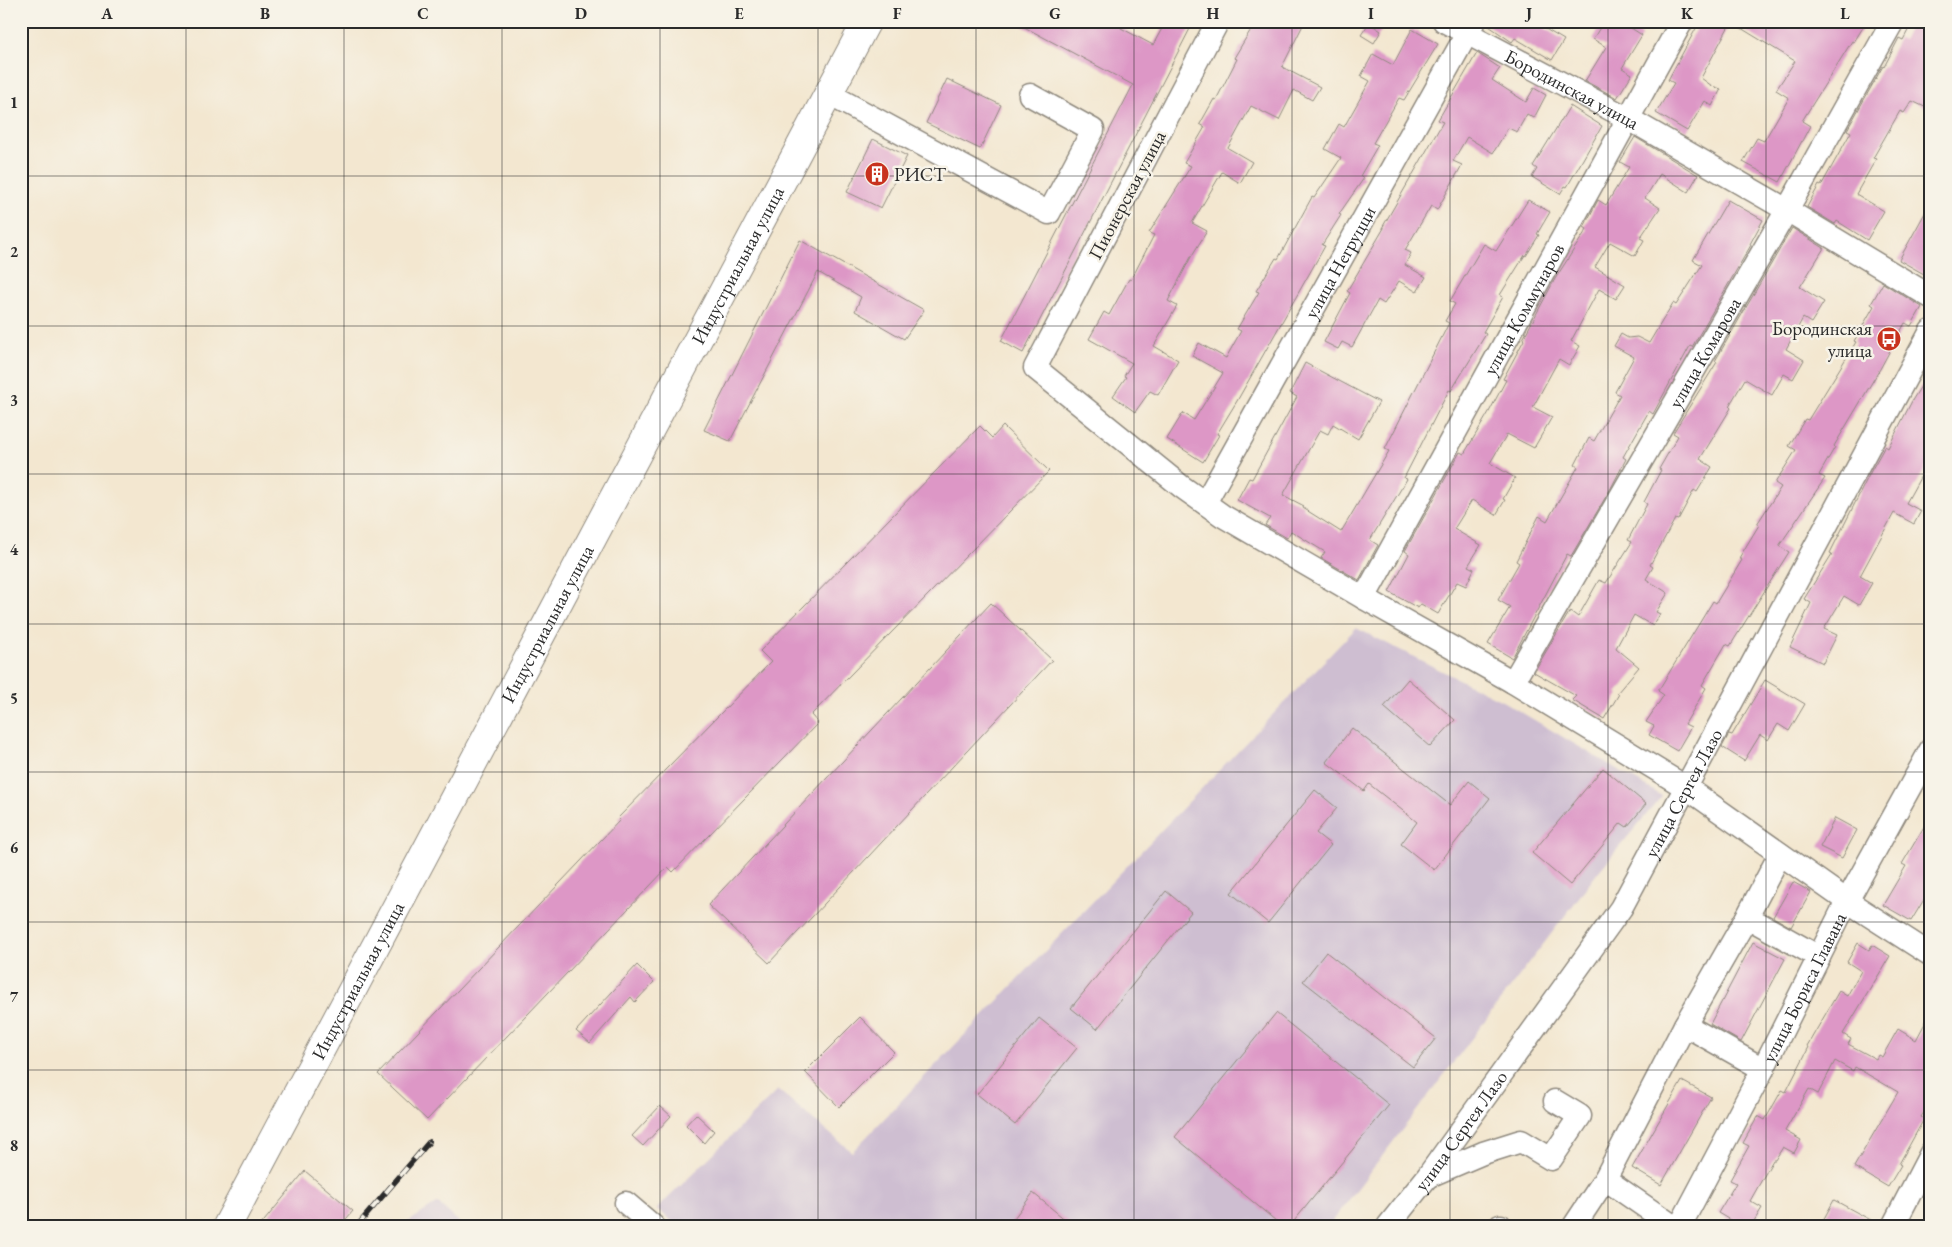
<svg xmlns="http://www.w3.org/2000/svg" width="1952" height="1247" font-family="'EB Garamond',serif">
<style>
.industrial{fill:#cebed1}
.building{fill:#dd97c6}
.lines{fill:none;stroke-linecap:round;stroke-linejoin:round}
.minor-casing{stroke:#8f897e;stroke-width:25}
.major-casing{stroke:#8f897e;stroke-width:30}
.minor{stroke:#fff;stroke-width:22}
.major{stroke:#fff;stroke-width:28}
.rail-casing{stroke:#2b2b2b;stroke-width:5.5}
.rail{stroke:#f7f3e8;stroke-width:4;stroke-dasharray:11;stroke-linecap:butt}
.grid{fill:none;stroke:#2b2b2b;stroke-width:1;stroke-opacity:0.55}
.labels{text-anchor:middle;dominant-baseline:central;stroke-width:5;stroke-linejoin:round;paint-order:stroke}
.street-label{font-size:19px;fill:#2b2b2b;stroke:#f7f3e8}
.poi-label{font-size:19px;fill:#2b2b2b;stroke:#f7f3e8;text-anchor:start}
.neatline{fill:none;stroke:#2b2b2b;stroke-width:2}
.grid-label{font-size:16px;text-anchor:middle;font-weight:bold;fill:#2b2b2b}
</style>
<rect width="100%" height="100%" fill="#f7f3e8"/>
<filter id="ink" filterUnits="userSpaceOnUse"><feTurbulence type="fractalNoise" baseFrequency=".02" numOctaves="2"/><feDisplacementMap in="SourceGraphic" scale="10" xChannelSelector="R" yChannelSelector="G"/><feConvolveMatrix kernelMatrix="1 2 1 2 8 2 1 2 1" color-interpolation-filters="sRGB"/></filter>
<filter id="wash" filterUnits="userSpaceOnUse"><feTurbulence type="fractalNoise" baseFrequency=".0096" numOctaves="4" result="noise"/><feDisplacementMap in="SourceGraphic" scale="20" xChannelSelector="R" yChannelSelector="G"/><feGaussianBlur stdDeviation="1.12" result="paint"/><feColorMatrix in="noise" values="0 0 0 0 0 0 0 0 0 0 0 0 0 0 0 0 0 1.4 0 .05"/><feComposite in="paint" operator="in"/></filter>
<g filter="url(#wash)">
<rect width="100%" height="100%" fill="#f3e7d0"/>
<g class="industrial">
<path d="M1356,628L1504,702L1662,796L1599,871L1329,1226H678L657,1209L778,1090L852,1152Z"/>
<path d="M438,1203L463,1226H401Z"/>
</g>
<g id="blocks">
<g class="building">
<path d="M1013,21H1123L1121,28L1153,45L1166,21H1194L1023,353L1001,341L1133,85Z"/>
<path d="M1256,21H1305L1282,67L1320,87L1312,100L1294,90L1279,120L1251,106L1228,148L1252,162L1240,183L1222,172L1192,223L1207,231L1191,257L1168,301L1177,306L1154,346L1178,360L1158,395L1150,391L1135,412L1113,396L1126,377L1124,376L1132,363L1089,339L1104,312L1109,315L1129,279L1131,280L1154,235L1149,233L1191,166L1184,163L1205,127L1200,124L1214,99L1216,100L1237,59L1234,58Z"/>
<path d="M1487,21H1532L1564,40L1552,60L1515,38L1512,42L1486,24Z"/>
<path d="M1604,21H1620L1642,35L1622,68L1632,74L1617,98L1585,81L1606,47L1593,39Z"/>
<path d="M1700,21H1867L1854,42L1852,41L1802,121L1810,126L1780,182L1743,162L1757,138L1764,141L1789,98L1776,90L1795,61L1731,22L1701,78L1712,86L1721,89L1712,106L1705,101L1687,131L1656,113L1674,83L1668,80Z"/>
<path d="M1913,21H1931V110L1912,101L1904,113L1900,111L1873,158L1876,159L1856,194L1884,211L1867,240L1837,221L1835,224L1807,207L1819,185L1821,186L1851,132L1847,130L1883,66L1884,67L1899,38L1903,40Z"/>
<path d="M1369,23L1381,31L1374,43L1361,35Z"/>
<path d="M1412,29L1438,44L1404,100L1399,98L1373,143L1378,145L1360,176L1364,178L1339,214L1341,215L1322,245L1325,246L1237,401L1217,434L1219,435L1203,462L1167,439L1183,413L1194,420L1223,373L1192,356L1199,343L1226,358L1241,331L1237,329L1259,292L1256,291L1276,258L1278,259L1312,197L1314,198L1341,158L1325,149L1339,124L1344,127L1370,81L1361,76L1373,54L1393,65Z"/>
<path d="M1477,53L1500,68L1492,80L1526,102L1534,88L1546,95L1534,118L1527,114L1517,132L1508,128L1493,153L1467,137L1453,161L1462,165L1437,210L1431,206L1405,250L1411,253L1405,265L1426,277L1417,292L1399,281L1384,304L1378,300L1352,347L1342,342L1338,349L1324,342L1350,293L1347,291L1384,228H1382L1443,122L1438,120Z"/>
<path d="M947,79L1001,105L980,149L926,123Z"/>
<path d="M1570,106L1602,126L1567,187L1565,186L1560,194L1532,177L1537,169L1533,166Z"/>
<path d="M1635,137L1698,175L1688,192L1660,174L1645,198L1660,208L1640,238L1644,240L1635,256L1610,242L1595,267L1625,285L1616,299L1599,289L1571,341L1580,346L1569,365L1559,359L1533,407L1552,417L1534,448L1507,434L1490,463L1515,478L1503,499L1505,500L1496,515L1472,500L1454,529L1481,545L1468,566L1474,569L1466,586L1457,582L1438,614L1421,604L1418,608L1389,592L1409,554L1405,551L1460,452L1464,454L1489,412L1506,380L1503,379L1524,340L1523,339L1555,279L1587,229L1584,227L1598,200L1606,205L1629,167L1620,162Z"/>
<path d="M873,139L907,156L881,208L847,192Z"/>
<path d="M1528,200L1550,212L1537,234L1539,235L1526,256L1525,255L1500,295L1503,297L1483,332L1486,334L1451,391L1449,390L1404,478L1407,479L1370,540L1378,545L1359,580L1321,558L1325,552L1291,531L1287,538L1265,525L1270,518L1237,500L1249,478L1252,479L1297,397L1290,393L1305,363L1379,402L1358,439L1333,424L1328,434L1320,430L1283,495L1304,506L1303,508L1341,532L1389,451L1385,449L1449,323L1445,321L1455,304L1450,301L1484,244L1496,251Z"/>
<path d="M1728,200L1763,220L1750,244L1751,245L1692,347L1690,346L1653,414L1649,411L1623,457L1626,459L1611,488L1571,556L1567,554L1512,658L1488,644L1510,607L1498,600L1519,563L1516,561L1539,516L1547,521L1578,467L1575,465L1589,438L1594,441L1620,395L1615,392L1634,357L1614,346L1621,334L1628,338L1637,337L1649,343L1673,303L1676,305L1702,265L1693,260Z"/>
<path d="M1931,202V278L1899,260Z"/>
<path d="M1792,228L1824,248L1800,287L1824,302L1811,323L1803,318L1786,349L1804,360L1793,379L1784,374L1772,395L1745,379L1729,406L1731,408L1700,459L1712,467L1697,492L1694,490L1678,520L1675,519L1650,565L1653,567L1646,579L1668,593L1656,612L1660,614L1653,626L1634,615L1616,648L1639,667L1617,693L1619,694L1604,719L1572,700L1576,696L1534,672L1570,611L1578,617L1599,580L1606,583L1632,542L1628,540L1647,504L1644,502L1661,470L1659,469L1678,436L1673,433L1717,362L1715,361Z"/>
<path d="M800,240L924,310L904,339L855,311L861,297L818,272L730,441L704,430Z"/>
<path d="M1883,283L1922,307L1911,326L1905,323L1880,369L1834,446L1835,447L1819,475L1825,478L1779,546L1789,552L1730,646L1726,644L1702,685L1706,688L1685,724L1691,727L1677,751L1649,735L1654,726L1646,722L1664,695L1658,691L1713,601L1716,603L1742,560L1739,558L1759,525L1757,524L1781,487L1775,483L1796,450L1789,446L1805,419L1808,420L1856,342L1854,341L1874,306L1871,304Z"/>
<path d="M1931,370V458L1906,503L1921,511L1914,524L1894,513L1860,576L1872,583L1859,605L1844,596L1824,629L1837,635L1823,663L1790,647L1811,603L1804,599L1832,554L1830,553L1871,471L1885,446L1888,448L1913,399Z"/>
<path d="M980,426L992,438L1003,426L1049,471L811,715L818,723L673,872L668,867L427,1120L378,1074L620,820L618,818L771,662L760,651Z"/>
<path d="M991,603L1052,660L769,963L708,905Z"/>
<path d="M1408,679L1455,720L1430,747L1384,707Z"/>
<path d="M1765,680L1805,704L1789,731L1778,724L1768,740L1760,735L1744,761L1722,747L1729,734L1732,735Z"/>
<path d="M1352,728L1450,805L1469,781L1490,798L1434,870L1401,844L1417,822L1369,784L1364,791L1326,762Z"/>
<path d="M1603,768L1646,804L1627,827L1621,823L1570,885L1532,853Z"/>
<path d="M1315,790L1337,808L1316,833L1331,845L1268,923L1231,893Z"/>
<path d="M1931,815V888L1911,921L1883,905L1906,866L1902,864Z"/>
<path d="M1835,818L1857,830L1842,858L1820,847Z"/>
<path d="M1793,882L1811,892L1791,927L1773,917Z"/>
<path d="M1166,891L1191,912L1097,1029L1071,1008Z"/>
<path d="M1753,942L1785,959L1741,1042L1710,1024Z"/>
<path d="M1858,943L1869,950L1872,945L1890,956L1843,1034L1851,1039L1848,1044L1876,1059L1878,1055L1882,1057L1898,1029L1916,1040L1931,1012V1101L1921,1117L1924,1119L1899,1164L1901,1165L1888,1187L1854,1167L1898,1092L1855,1067L1853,1071L1835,1061L1818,1094L1809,1089L1785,1131L1801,1140L1794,1153L1783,1147L1775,1160H1773L1750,1201L1762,1208L1751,1226H1740L1718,1213L1736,1183L1730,1180L1749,1146L1743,1143L1758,1116L1765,1120L1782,1090L1786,1092L1809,1047L1807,1046L1839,991L1847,996L1861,971L1847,962Z"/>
<path d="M1326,952L1436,1038L1413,1067L1303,981Z"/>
<path d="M637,965L654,982L635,1002L631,997L590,1043L576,1031Z"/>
<path d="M1276,1013L1389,1105L1290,1226H1282L1175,1137Z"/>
<path d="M860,1017L894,1052L839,1107L805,1072Z"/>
<path d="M1039,1018L1077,1048L1015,1125L977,1094Z"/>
<path d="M1682,1081L1711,1097L1661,1185L1632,1168Z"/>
<path d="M660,1106L671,1116L643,1146L632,1136Z"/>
<path d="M696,1114L714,1131L704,1143L686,1125Z"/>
<path d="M305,1171L353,1211L340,1226H260Z"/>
<path d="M1033,1193L1073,1226H1008Z"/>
<path d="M1834,1200L1880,1225V1226H1820Z"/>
</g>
</g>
</g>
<g filter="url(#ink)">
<use href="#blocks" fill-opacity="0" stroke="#8f897e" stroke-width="1"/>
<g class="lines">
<defs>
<g id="minor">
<path d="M1218,21L1035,368L1182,487L1223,516L1364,598L1513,682L1687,788L1847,901L1931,955"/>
<path id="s1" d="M1444,21L1629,119L1787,210L1931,297"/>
<path d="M829,94L1049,213L1093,130L1030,95"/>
<path id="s2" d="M1205,503L1474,21"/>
<path id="s3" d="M1364,598L1682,21"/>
<path id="s4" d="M1513,682L1787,210L1893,21"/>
<path d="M1747,917L1780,854"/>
<path d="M1763,1069L1685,1025L1747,917L1819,957"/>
<path d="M1429,1176L1483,1153L1521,1141L1551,1159L1580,1116L1555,1101"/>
<path d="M1605,1179L1685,1025"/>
<path d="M626,1203L653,1226"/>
<path id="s5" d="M1388,1226L1428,1176L1621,908L1931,331"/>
<path d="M1500,1226H1501"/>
<path d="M1574,1226L1605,1179L1673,1226"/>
<path id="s6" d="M1680,1226L1763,1069L1847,901L1931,749"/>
<path d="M1893,1226L1931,1153"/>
</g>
<g id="major">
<path id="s7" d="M227,1226L867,21"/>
</g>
</defs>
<use href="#minor" class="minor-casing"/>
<use href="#major" class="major-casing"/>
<use href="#minor" class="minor"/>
<use href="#major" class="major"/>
<defs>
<path id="rail" d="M357,1226L429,1142"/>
</defs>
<use href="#rail" class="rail-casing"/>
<use href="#rail" class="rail"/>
</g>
</g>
<path class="grid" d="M186,21V1226M344,21V1226M502,21V1226M660,21V1226M818,21V1226M976,21V1226M1134,21V1226M1292,21V1226M1450,21V1226M1608,21V1226M1766,21V1226M21,176H1931M21,326H1931M21,474H1931M21,624H1931M21,772H1931M21,922H1931M21,1070H1931"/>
<defs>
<symbol id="building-disc" viewBox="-11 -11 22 22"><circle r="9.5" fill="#c8321e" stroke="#f7f3e8"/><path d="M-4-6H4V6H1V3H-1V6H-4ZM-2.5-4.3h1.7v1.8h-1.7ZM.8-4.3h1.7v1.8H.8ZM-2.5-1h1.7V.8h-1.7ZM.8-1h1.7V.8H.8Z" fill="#fff"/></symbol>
<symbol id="bus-disc" viewBox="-11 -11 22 22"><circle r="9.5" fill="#c8321e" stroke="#f7f3e8"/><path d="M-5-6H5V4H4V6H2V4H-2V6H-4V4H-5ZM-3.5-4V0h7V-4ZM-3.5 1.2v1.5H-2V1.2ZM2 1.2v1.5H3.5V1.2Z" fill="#fff"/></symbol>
</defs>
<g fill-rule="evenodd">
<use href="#building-disc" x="863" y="160" width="28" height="28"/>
<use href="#bus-disc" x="1875" y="325" width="28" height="28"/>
</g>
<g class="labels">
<g class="street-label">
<text stroke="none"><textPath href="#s1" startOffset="145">Бородинская улица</textPath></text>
<text transform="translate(1127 195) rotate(-62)">Пионерская улица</text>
<text stroke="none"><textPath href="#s2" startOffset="276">улица Негруцци</textPath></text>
<text stroke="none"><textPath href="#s7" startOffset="1088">Индустриальная улица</textPath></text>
<text stroke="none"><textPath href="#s3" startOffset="330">улица Коммунаров</textPath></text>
<text stroke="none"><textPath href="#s4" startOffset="381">улица Комарова</textPath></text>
<text stroke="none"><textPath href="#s7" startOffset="682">Индустриальная улица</textPath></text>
<text stroke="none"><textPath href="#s5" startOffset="525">улица Сергея Лазо</textPath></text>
<text stroke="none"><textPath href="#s7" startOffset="278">Индустриальная улица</textPath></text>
<text stroke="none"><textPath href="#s6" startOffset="269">улица Бориса Главана</textPath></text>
<text stroke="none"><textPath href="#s5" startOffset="120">улица Сергея Лазо</textPath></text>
</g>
<g class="poi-label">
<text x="894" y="174">РИСТ</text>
<text x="1872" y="328" text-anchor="end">Бородинская<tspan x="1872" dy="22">улица</tspan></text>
</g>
</g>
<rect width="1952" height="1247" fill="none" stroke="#f7f3e8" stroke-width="55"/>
<rect x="28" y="28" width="1896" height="1192" class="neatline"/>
<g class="grid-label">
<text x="107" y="19">A</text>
<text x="265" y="19">B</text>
<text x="423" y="19">C</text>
<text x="581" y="19">D</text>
<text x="739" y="19">E</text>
<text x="897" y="19">F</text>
<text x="1055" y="19">G</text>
<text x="1213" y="19">H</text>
<text x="1371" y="19">I</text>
<text x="1529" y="19">J</text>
<text x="1687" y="19">K</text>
<text x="1845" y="19">L</text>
<text x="14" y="108">1</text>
<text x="14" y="257">2</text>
<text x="14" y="406">3</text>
<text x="14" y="555">4</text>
<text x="14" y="704">5</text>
<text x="14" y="853">6</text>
<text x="14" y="1002">7</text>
<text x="14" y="1151">8</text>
</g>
</svg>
